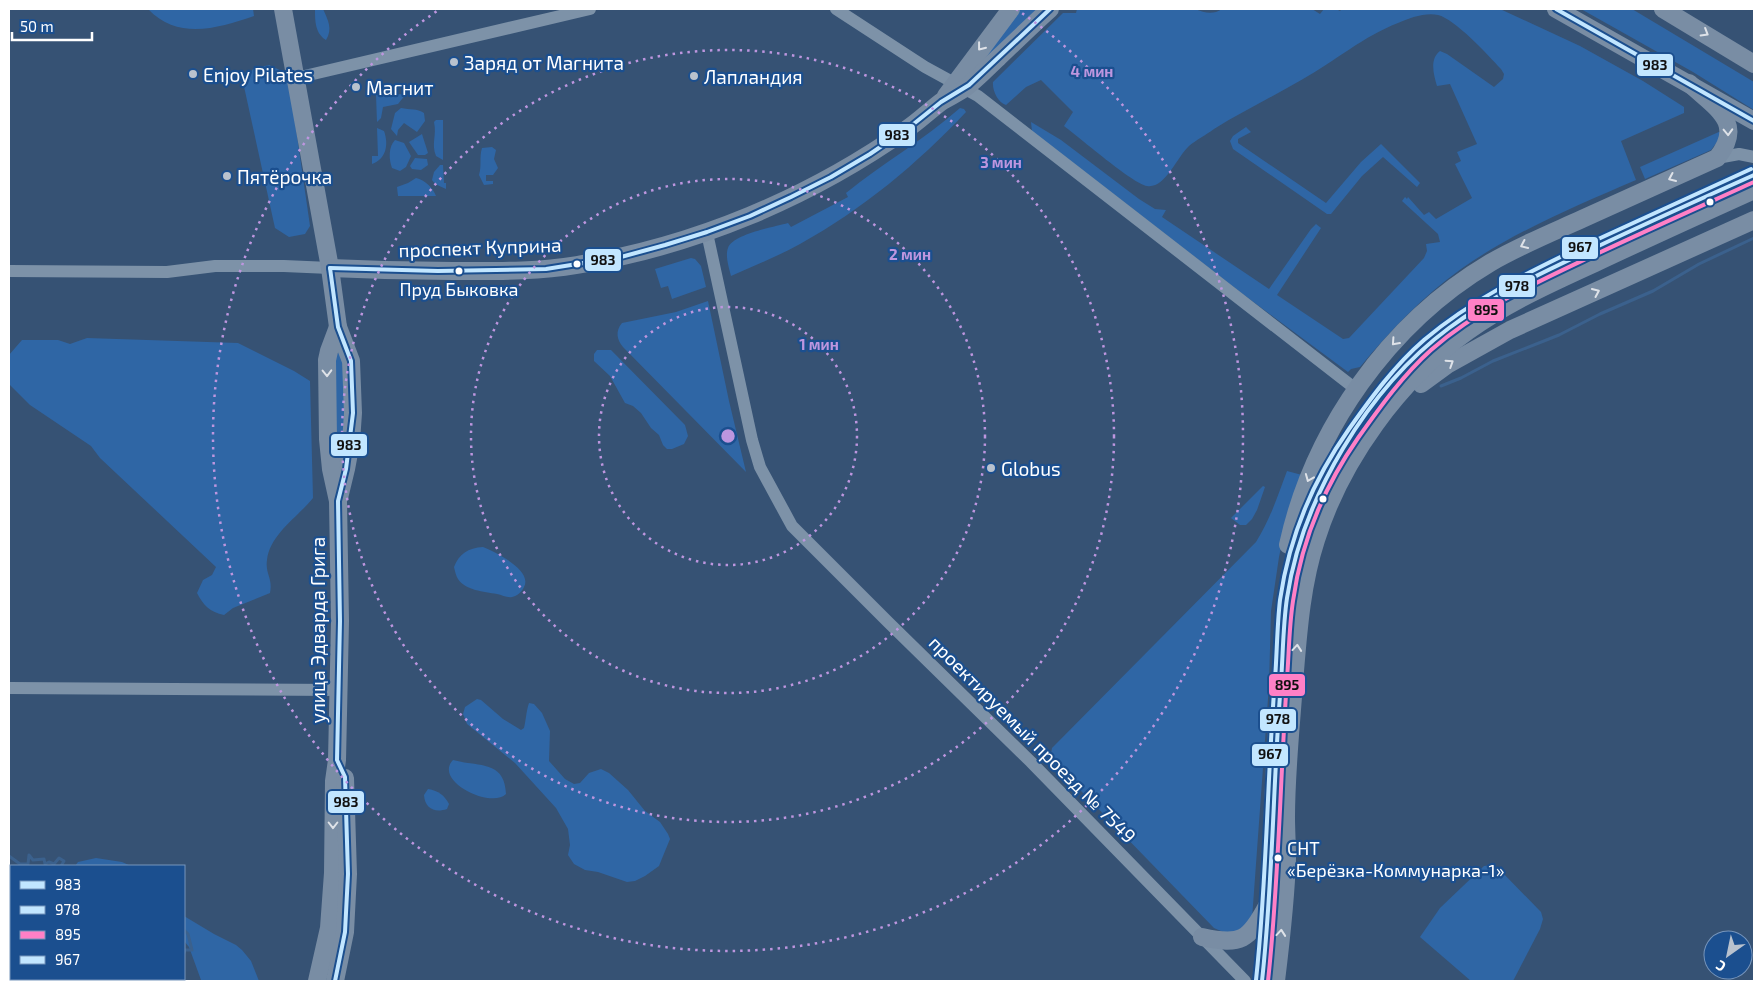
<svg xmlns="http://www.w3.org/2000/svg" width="1763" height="990" font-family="'Exo 2',sans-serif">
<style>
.green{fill:#2f66a5}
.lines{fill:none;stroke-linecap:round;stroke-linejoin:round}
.stream{stroke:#3b618d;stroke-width:3}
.street{stroke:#7d92a8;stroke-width:12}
.secondary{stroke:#798da4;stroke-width:18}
.bus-1-casing{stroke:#1b4f8f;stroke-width:8}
.bus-2-casing{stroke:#1b4f8f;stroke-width:8}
.bus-3-casing{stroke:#1b4f8f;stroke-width:8}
.bus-4-casing{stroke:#1b4f8f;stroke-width:8}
.bus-1{stroke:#c2e6ff;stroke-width:4}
.bus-2{stroke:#c2e6ff;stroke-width:4}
.bus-3{stroke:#ff80c6;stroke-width:4}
.bus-4{stroke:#c2e6ff;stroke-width:4}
.oneway{stroke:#dee2e8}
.ring{fill:none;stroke:#bd96df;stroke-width:2.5;stroke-dasharray:2.5 5}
.poi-dot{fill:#b9c2ce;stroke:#1b4f8f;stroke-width:2}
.bus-dot{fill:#fff;stroke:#1b4f8f;stroke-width:2}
.labels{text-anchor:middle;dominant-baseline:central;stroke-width:4.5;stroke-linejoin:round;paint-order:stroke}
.bus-label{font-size:18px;fill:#fff;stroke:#1b4f8f}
.poi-label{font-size:19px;fill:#fff;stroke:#1b4f8f;text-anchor:start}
.street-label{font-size:19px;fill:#fff;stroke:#1b4f8f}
.centre{fill:#bd96df;stroke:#1b4f8f;stroke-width:2.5}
.ring-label{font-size:15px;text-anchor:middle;font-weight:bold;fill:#bd96df;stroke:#1b4f8f;stroke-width:4.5;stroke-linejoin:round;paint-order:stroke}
.line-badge{stroke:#1b4f8f;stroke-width:2}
.pale-badge-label{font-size:14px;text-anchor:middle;font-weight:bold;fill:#111}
</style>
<rect width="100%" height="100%" fill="#365274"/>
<g class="green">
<path d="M148,9H253L254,16C218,28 179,41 148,9Z"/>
<path d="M315,9H323C328,20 333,29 326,40C315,33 315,21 315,9Z"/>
<path d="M1018,9H1042L979,69L973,65Z"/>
<path d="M1077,9H1195C1205,13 1213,15 1222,9H1312L1320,14L1324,9H1336L1340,11L1342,9H1500L1580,46L1643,81L1684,107V113L1621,141L1636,180C1576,206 1515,231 1461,269C1422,297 1390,331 1360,367L1351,369L1348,372L1244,295L1032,131L1031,122L1061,140L1139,199L1155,209L1166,210L1162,217L1269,289L1311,229L1316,224L1321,228L1277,295L1343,339L1349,338L1424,258L1427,251L1426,244L1440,242L1438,234L1402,201L1405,197L1407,199L1408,197L1424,215L1429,212L1436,219L1472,198L1455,164L1461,161L1457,152L1477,144L1450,84L1437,86C1434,76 1429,59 1440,51L1447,54L1494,87L1503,79L1504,74L1501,69C1488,55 1455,19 1438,15C1426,12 1409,18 1398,23C1364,36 1335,61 1303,79C1274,96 1243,111 1214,129C1206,135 1196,140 1189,146C1177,157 1165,189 1147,186C1133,184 1079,137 1064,126L1073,112L1041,80L1026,87L1006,105C998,103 992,90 993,82L1063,13H1076Z"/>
<path d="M1581,9H1632L1754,82V110L1693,72Z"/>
<path d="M269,65L284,72L291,94L310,226L305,234L289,237L275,228L243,82L253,69Z"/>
<path d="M406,94L398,104L383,107L381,118L377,122L376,95Z"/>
<path d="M401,108C410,110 417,108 424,113L425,121L417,132L404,123L398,130L397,136L391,129L395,113Z"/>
<path d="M960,108L964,109L966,112C917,164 863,209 800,244C778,256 754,266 731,276C729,268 725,256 728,248C733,234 774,227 788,223L791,227L848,197L846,193C883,163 924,140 960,108Z"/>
<path d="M436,120H443V160L436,156C431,143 437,136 434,122Z"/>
<path d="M1246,127L1251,132L1238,139V143L1326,203L1361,162L1381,144L1420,183L1417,187L1383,157L1362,176L1331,214H1327L1233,149L1230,141L1233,136Z"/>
<path d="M377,128L384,131C389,145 386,159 372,164V156H378Z"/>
<path d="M1721,131L1720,138L1711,150L1645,179L1640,167Z"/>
<path d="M422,134L428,153L425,155H418L409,142Z"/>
<path d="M395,140L404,143L411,156L406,167L400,171L392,168C389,160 388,147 395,140Z"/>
<path d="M492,147L496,150L494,159L498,168L493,175H486V181H493V184L484,185L479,175C482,165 479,158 482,148Z"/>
<path d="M415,158L427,159L428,165L421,170L412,169L410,166Z"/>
<path d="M440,165H443L444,183H446V189L435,184L432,180L434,172Z"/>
<path d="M416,178C425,180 433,188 436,196H398L397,187L408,183Z"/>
<path d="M691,258L695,259L701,266L706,287L672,299L668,286L661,288L655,269Z"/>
<path d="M708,301L729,401L746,472L623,347C617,340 615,331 622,323L676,312Z"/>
<path d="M87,338L238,343L294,371L310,381L313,498C298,517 270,534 267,560C265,574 273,578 270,593L233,608L224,615C210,612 203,605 197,593L203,580L212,575L216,567L100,458L91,446L30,405L9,384V355L22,340H58L70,344Z"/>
<path d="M597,350H611L685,425L688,436L684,444L672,449H667L663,445L659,435L651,428L641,413L633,406L625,403L610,376L594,361V354Z"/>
<path d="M339,352H341C343,371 353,440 338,452L336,449V355Z"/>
<path d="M1287,471L1302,475L1288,514L1279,557L1271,611L1269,685L1252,919L1240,932H1223L1214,928L1050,759L1052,748L1256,542C1270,520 1278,495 1287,471Z"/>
<path d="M1263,486L1265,487L1257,510L1252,519L1246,525H1240L1231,518Z"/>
<path d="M483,547C495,552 533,570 524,587C522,592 517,596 512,597C507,598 502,595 497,594C484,592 465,590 458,579C456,576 455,571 454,567C459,554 468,548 483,547Z"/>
<path d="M477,699L481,700L503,719L521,730L524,728C526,720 526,712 529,703L534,704L542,713L550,731L549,761L565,779L574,784L580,783L589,773L601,769L609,773L628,790L645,811L660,822L668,834L670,839L663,856L659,866L645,876L635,881L627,882L598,872L585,870L574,864L568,855L570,845L568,829L556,808L515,763L467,724L463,714L465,707Z"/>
<path d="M453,760C478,767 505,760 506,794C491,809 433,781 453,760Z"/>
<path d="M428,789C439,791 444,795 449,804L447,809C435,813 425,809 424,795Z"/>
<path d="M96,858L122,862L131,866H75L78,862Z"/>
<path d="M1492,865L1499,869L1541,912L1543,919L1540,929L1513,981H1471L1420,937L1440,908L1484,866Z"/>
<path d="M184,916L214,934L236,945L242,950L251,961L259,981H203L201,980L189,947L184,941Z"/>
</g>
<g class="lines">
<g class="stream">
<path d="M1441,386L1461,378L1493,361L1559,335L1600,314L1653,291L1699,264L1754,238"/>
<path d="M9,856L20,864H28L29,855L33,860L44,859L45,864L49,862L54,864L59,858L64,861L61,866"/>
<path d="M184,930L188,934L192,950H185L184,953"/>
<path d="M176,979L180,981"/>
</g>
<g class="street">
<path d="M836,9L925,67L978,96L1357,390"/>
<path d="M296,78L590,9"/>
<path d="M1717,158L1739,154L1754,157"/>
<path d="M707,233L752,440L760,467L792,526L888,622L1031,762L1245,981"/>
<path d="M9,271L167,272L215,266H284L330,268"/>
<path d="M9,688L339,690"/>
</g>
<g class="secondary">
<path d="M283,9L330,268L338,327L351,361L353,413L351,442L346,469L339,498"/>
<path d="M1556,9L1754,121"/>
<path d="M1663,9L1754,64"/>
<path d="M946,96L1011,9"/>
<path d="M330,268C371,270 412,271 453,271C495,271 536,272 577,265C695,246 809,198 907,129C919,121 929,111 941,102C949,97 958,93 965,88C977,79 987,68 998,58C1015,42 1032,25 1050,9"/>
<path d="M1421,384L1447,365L1510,330L1754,220"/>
<path d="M1288,545C1313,430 1389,323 1490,263C1519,246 1551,233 1582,219C1627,199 1672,178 1717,158C1746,122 1714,107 1689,83"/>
<path d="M1202,937C1241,946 1249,940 1267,906"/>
<path d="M317,981L329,928L333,873L334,781L337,760L340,621L338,501L331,469L328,439L327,360L329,351L338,327"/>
<path d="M335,981L345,932L348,874L345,778"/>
<path d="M1262,981C1271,910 1271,838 1275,766C1276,732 1280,699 1282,666C1284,643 1284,620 1287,598C1297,533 1321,477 1360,424C1380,396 1402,368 1428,345C1478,302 1537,275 1596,247C1648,222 1701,199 1754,175"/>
<path d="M1276,981C1281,940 1286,899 1287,858C1287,844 1286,830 1286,817C1286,772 1291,727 1294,683C1298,635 1301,586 1316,540C1341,460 1399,380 1468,331C1507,303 1551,283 1595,263C1648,238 1701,214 1754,190"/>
</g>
<defs>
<g id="bus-1">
<path d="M1556,9L1754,121"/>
<path d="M330,268L438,271L546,269L621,257L665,245L707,232L750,216L791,197L831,177L870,154L911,126L941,102L969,85L1050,9"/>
<path d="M330,268L338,327L351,361L353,413L346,469L338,501L340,621L337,760L345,777L348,874L345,932L335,981"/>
</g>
<path id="bus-2" d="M1262,981C1273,882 1273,781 1281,682C1283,654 1283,625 1287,598C1302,498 1368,388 1449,328C1491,297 1539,274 1586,252C1642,225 1698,200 1754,175"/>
<path id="bus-3" d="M1268,981C1279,881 1280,780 1287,679C1289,653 1289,627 1293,601C1301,543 1324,487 1358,438C1380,407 1403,375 1431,350C1477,310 1533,284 1588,258C1643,232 1699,207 1754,182"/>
<path id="bus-4" d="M1256,980C1267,880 1267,779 1275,679C1277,653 1277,626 1280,600C1289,538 1313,480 1349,429C1371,398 1394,366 1424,340C1471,300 1527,273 1583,246C1639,220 1695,195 1751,169"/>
</defs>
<use href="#bus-1" class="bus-1-casing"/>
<use href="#bus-2" class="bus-2-casing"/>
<use href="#bus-3" class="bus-3-casing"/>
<use href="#bus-4" class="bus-4-casing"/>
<use href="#bus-1" class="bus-1"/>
<use href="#bus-2" class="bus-2"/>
<use href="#bus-3" class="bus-3"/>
<use href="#bus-4" class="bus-4"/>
</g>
<defs><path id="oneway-chevron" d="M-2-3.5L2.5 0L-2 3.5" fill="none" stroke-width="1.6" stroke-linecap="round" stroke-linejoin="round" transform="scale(1.25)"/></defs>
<g class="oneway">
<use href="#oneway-chevron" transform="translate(1705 33) rotate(31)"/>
<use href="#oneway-chevron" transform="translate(981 47) rotate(128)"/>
<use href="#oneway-chevron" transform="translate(1728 132) rotate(88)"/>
<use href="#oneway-chevron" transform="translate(1672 178) rotate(156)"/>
<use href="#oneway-chevron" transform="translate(1524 245) rotate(155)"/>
<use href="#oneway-chevron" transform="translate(1596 292) rotate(-24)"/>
<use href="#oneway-chevron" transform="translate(1395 342) rotate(132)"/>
<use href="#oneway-chevron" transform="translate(1450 363) rotate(-33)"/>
<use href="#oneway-chevron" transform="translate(327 373) rotate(89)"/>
<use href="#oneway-chevron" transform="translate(1309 478) rotate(112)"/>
<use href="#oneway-chevron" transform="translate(1297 648) rotate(-85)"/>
<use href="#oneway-chevron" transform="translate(333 825) rotate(90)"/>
<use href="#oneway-chevron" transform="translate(1281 933) rotate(-85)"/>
</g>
<g class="ring">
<circle cx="728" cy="436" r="129"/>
<circle cx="728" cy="436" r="257"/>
<circle cx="728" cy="436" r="386"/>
<path d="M1016 9A515 515 0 1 1 440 9"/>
</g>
<g class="poi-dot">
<circle cx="454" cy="62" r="5"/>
<circle cx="193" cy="74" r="5"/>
<circle cx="694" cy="76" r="5"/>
<circle cx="356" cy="87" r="5"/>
<circle cx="227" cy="176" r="5"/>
<circle cx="991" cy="468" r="5"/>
</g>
<g class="bus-dot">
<circle cx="1710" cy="202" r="4.5"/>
<circle cx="577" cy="264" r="4.5"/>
<circle cx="459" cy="271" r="4.5"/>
<circle cx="1323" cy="499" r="4.5"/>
<circle cx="1278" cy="858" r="4.5"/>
</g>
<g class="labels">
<g class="bus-label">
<text x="459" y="289">Пруд Быковка</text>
<text x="1287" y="848" text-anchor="start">СНТ<tspan x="1287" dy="22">«Берёзка-Коммунарка-1»</tspan></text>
</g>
<g class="poi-label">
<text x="464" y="62">Заряд от Магнита</text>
<text x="203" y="74">Enjoy Pilates</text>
<text x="704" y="76">Лапландия</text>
<text x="366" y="87">Магнит</text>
<text x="237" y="176">Пятёрочка</text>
<text x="1001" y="468">Globus</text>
</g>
<g class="street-label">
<text transform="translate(480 247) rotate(-2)">проспект Куприна</text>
<text transform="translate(317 630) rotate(-90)">улица Эдварда Грига</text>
<text transform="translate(1033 739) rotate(45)">проектируемый проезд № 7549</text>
</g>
</g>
<circle cx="728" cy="436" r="8" class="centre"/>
<g class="ring-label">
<text x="1092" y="77">4 мин</text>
<text x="1001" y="168">3 мин</text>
<text x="910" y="260">2 мин</text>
<text x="819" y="350">1 мин</text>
</g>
<g class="line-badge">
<rect x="1636" y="53" width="38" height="24" rx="5" fill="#c2e6ff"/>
<rect x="878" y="123" width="38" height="24" rx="5" fill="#c2e6ff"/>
<rect x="1561" y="236" width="38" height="24" rx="5" fill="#c2e6ff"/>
<rect x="584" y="248" width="38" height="24" rx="5" fill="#c2e6ff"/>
<rect x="1498" y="274" width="38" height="24" rx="5" fill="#c2e6ff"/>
<rect x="1467" y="298" width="38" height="24" rx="5" fill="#ff80c6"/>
<rect x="330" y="433" width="38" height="24" rx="5" fill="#c2e6ff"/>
<rect x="1268" y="673" width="38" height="24" rx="5" fill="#ff80c6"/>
<rect x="1259" y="708" width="38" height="24" rx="5" fill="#c2e6ff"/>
<rect x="1251" y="743" width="38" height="24" rx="5" fill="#c2e6ff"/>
<rect x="327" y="790" width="38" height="24" rx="5" fill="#c2e6ff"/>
</g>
<g class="pale-badge-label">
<text x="1655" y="70">983</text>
<text x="897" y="140">983</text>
<text x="1580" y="252">967</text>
<text x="603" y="265">983</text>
<text x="1517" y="291">978</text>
<text x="1486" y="315">895</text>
<text x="349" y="450">983</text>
<text x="1287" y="690">895</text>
<text x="1278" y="724">978</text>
<text x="1270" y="759">967</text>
<text x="346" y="807">983</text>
</g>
<rect width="1763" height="990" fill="none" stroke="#ffffff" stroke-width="20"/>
<rect x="10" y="865" width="175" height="115" fill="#1b4f8f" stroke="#7695bc"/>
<rect x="20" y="881" width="25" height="8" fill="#c2e6ff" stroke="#7695bc"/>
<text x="55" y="890" font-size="15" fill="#ffffff">983</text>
<rect x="20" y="906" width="25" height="8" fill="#c2e6ff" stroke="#7695bc"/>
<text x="55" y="915" font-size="15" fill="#ffffff">978</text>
<rect x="20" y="931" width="25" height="8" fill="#ff80c6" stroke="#7695bc"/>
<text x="55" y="940" font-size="15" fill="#ffffff">895</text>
<rect x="20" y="956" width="25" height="8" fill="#c2e6ff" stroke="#7695bc"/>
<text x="55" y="965" font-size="15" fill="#ffffff">967</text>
<g transform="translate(1728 955) rotate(213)"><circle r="24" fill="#1b4f8f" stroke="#7695bc"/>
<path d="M0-4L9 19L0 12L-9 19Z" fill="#b9c2ce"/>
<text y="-8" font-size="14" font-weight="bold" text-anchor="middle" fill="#ffffff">С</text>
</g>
<path d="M12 32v8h80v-8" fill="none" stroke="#ffffff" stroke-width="2.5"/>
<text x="20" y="32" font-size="15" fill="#ffffff" stroke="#1b4f8f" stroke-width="4" paint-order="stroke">50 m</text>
</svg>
